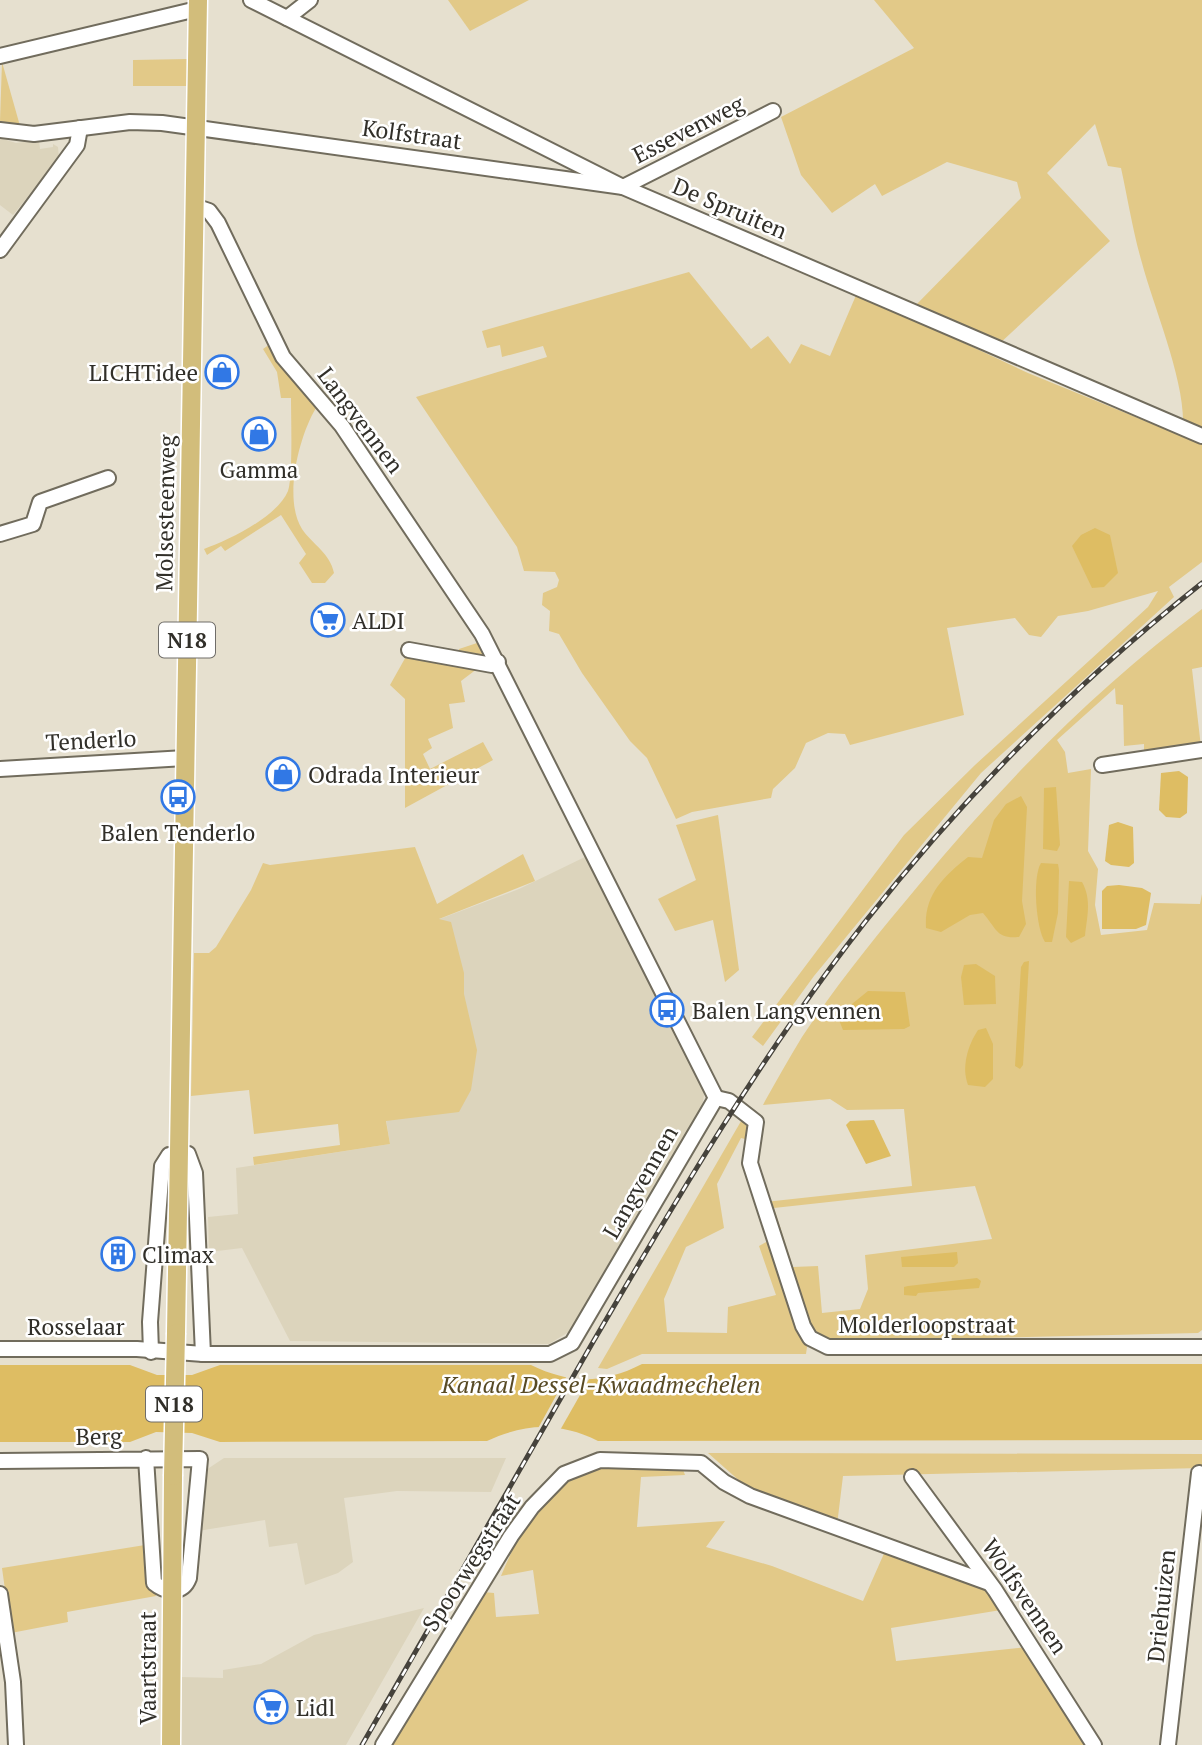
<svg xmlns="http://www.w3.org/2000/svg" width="1202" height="1745" font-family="'PT Serif',serif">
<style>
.built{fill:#dcd4bc}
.green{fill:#e2c988;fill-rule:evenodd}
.water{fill:#debd63}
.pier{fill:#e6e0cf}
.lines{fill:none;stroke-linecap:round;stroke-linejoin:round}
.minor-casing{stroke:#716c5d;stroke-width:18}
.major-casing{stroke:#fff;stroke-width:21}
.minor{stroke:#fff;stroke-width:14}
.major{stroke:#d2bd7b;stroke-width:18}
.rail-casing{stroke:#46433c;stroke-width:5}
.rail{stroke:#fff;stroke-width:2.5;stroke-dasharray:8;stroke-linecap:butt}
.major-bridge-casing{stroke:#fff;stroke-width:21;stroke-linecap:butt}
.major-bridge{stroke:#d2bd7b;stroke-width:18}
.labels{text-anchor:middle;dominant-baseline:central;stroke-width:5;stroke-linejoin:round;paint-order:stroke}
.shield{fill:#fff;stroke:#6f6d69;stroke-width:2}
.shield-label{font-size:21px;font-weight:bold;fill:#312f29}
.street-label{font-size:23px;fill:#312f29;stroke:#fff}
.poi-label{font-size:23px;fill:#312f29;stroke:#fff;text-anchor:start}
.water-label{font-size:24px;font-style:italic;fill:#584a24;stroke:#fff}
</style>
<rect width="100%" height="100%" fill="#e6e0cf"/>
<g class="built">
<path d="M0,138L16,143L39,140L40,149L53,147V144L58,147L59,158L13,215L0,205Z"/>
<path d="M589,855L705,1089L702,1107L588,1309L572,1330L549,1344L290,1341L242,1248L209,1252L208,1217L238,1214L236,1168L390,1144L385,1113L437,920L519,889Z"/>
<path d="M224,1458H506L491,1492L397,1491L344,1498L353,1562L338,1573L305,1585L297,1543L269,1547L265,1520L198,1531L206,1470Z"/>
<path d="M424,1608L346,1745H178L180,1677L223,1678V1670L261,1664L314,1635Z"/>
</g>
<g class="green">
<path d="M448,0H529L470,31Z"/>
<path d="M874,0H1202V562L1169,587L1174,597L981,773L814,976L763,1046L752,1037L904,835L975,765L1148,607L1158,591L1088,611L1058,616L1041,637L1029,635L1015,618L947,628L964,715L850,745L845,734L828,733L806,743L795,768L773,789L771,798L692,812L676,819L647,758L630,741L582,673L559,634L549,631L550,611L542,605L543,593L557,587L559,580L555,572L524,571L517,547L416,397L547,357L543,346L502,357L500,345L487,348L482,331L689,272L751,349L768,336L790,364L801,344L830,356L857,293L1028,373L1182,436C1190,391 1154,309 1142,263C1133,232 1128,200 1121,168L1108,166L1095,124L1047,173L1110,241L998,345L913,308L1021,198L1017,182L947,162L882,196L875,184L832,213L801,175L781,117L914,48Z"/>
<path d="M187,59V86H133V60Z"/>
<path d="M2,62L20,126L0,121Z"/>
<path d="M270,344L316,408C299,436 283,499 302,529C313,545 330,553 334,573L325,583H312L299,563L306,554L281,515L225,551L221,546L207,555L204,549C229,540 277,517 288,491C293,478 291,416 291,398H281L277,372L263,349Z"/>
<path d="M1202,609V667L1192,669L1201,747L1144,755V744L1124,746L1123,705L1116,704L1115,688L1057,740L1065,752L1068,773L1091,769L1088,851L1098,869L1095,905L1101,935L1147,930L1154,903L1200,904L1202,894V1330L1198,1333L817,1342L805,1320L765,1202L912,1186L904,1109L847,1110L830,1099L763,1105L765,1101C777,1080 789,1058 802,1037C837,984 877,935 918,886C1003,783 1095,689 1202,609ZM975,1186L992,1239L865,1255L868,1289L860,1309L822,1313L818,1266L793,1267L774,1208Z"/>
<path d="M477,643L490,659L461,681L465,702L449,704L453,728L428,739L432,748L423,754L430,769L483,742L493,760L405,808V699L390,685L408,653L457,665L459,649Z"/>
<path d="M718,815L739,970L725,982L713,920L675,931L658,899L696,880L676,825Z"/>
<path d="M415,847L437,904L523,854L535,881L439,919L451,922L464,973V994L477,1050L471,1090L459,1112L386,1121L390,1144L254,1165L253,1157L340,1145L338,1124L254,1134L249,1090L191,1096L194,953H209L216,947L251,890L263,863L270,865Z"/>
<path d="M744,1116L750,1122L749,1140L741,1138L717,1184L724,1228L686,1247L664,1299L667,1332L727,1333L728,1307L776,1295L759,1246L770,1240L807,1347L806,1354H642L607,1369L598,1368Z"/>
<path d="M708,1453L1202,1454V1468L843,1476L837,1525L751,1491Z"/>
<path d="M632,1467H682L685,1475L641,1477L637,1527L725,1521L706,1547L772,1566L863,1601L886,1549L985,1585L1001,1610L891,1628L896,1661L1027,1647L1087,1745H390L483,1592L494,1593L496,1617L539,1614L533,1570L501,1576C518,1535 544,1484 589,1470C602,1466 619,1468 632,1467Z"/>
<path d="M145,1545L156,1596L67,1612L68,1622L11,1633L2,1568Z"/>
</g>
<g class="water">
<path d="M1095,528L1110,535L1118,573L1104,587L1092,588L1072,546L1081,535Z"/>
<path d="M1179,771L1188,777L1187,813L1180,818L1166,817L1159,810L1161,773Z"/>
<path d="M1056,787L1060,845L1057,851L1043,849L1044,788Z"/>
<path d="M1021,796L1027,807L1022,901L1026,924L1019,937C996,939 997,929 983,913L970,915L941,932L926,928C924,895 943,877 968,857L982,858L994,820L1006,804Z"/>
<path d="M1118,822L1133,827L1134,863L1129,867L1111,865L1105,861L1109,825Z"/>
<path d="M1041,863L1058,864L1059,870L1058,913L1052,942H1045C1036,929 1032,877 1041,863Z"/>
<path d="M1069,881L1082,882C1092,900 1087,917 1085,936L1071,943L1066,937Z"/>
<path d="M1119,885L1142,888L1151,893L1146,925L1136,929H1102V891L1107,886Z"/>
<path d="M1029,961L1023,1065L1020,1069L1015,1066L1021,967L1024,962Z"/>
<path d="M976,964L995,976L996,1004L964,1005L961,977L964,965Z"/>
<path d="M868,991L905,992L910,1026L904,1029L843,1030L839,1020L847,1008Z"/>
<path d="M986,1028L993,1044V1079L985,1087L968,1085C961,1067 968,1045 978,1030Z"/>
<path d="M874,1120L891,1156L866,1164L846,1125L850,1121Z"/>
<path d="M957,1252L958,1263L954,1267H902L901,1257Z"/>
<path d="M977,1278L981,1281L979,1288L918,1293L916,1296L904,1295V1287L908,1286Z"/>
<path d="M642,1364H1202V1440L598,1441C559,1422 526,1423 487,1441L220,1442L192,1433L156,1432L130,1442H0V1365H130L157,1375H192L220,1365H531C570,1384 603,1384 642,1364Z"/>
</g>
<path class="pier" d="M568,1374H592L559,1432H536Z"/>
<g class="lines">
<defs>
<g id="minor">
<path d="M251,0L623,187L1202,436"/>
<path d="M287,18L310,0"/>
<path d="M0,56L197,9"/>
<path d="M0,130L34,134L130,122L162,123L623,187L773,111"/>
<path d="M194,206L209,211L218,223L283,357L342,426L482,634L716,1098"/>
<path d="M0,250L77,145L80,128"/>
<path d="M0,534L33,524L40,502L108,478"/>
<path d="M409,650L492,665L498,662"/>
<path d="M1102,765L1202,750"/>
<path d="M0,769L185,758"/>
<path d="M716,1098L729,1101L756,1122L750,1163L803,1326L810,1338L828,1347H1202"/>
<path d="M0,1349H137L203,1354H550L572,1343L716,1098"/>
<path d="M151,1352L150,1322L162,1166L169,1155L188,1154L195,1173L203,1354"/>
<path d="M0,1461L200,1459L189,1578C183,1594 166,1593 154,1583L146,1458"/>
<path d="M912,1477L995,1590L1094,1745"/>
<path d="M0,1594L13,1682L16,1745"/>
<path d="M383,1745L511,1536L532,1507L564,1474L600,1460L701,1463L724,1482L750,1496L989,1583"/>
<path d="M1168,1745L1199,1473"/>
</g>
<g id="major">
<path d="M176,1333L198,0"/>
<path d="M171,1745L173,1476"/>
</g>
</defs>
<use href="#minor" class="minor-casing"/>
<use href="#major" class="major-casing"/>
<use href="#minor" class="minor"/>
<use href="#major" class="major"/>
<defs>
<path id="rail" d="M362,1745C440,1611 516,1476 593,1342C677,1198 762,1054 865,922C964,796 1077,682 1202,583"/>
</defs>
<use href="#rail" class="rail-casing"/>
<use href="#rail" class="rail"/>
<defs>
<path id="major-bridge" d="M173,1476L176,1333"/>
</defs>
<use href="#major-bridge" class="major-bridge-casing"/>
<use href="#major-bridge" class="major-bridge"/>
</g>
<defs>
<symbol id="shop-ring" viewBox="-11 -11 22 22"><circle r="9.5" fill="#fff" stroke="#3178e5" stroke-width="1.5"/><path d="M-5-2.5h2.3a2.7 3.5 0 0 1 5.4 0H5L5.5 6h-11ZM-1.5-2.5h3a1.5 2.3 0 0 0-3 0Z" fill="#3178e5"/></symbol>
<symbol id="supermarket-ring" viewBox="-11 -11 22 22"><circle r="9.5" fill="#fff" stroke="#3178e5" stroke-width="1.5"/><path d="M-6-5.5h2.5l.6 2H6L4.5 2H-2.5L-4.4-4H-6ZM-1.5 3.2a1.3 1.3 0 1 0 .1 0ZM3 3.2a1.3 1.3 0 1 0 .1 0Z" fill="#3178e5"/></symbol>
<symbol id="bus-ring" viewBox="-11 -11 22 22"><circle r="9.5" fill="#fff" stroke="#3178e5" stroke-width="1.5"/><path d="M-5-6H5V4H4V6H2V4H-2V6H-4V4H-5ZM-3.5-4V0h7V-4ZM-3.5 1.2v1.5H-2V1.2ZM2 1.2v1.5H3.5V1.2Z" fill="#3178e5"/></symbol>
<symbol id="building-ring" viewBox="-11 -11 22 22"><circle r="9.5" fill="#fff" stroke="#3178e5" stroke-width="1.5"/><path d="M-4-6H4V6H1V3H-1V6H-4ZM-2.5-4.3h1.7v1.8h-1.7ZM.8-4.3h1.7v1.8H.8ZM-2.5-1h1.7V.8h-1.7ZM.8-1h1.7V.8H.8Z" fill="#3178e5"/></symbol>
</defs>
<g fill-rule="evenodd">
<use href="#shop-ring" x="203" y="353" width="38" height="38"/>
<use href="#shop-ring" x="240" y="415" width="38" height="38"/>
<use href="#supermarket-ring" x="309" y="601" width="38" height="38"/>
<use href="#shop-ring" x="264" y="755" width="38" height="38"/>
<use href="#bus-ring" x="159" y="778" width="38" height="38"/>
<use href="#bus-ring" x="648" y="991" width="38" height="38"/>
<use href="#building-ring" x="99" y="1235" width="38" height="38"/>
<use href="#supermarket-ring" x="252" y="1688" width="38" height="38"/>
</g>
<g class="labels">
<g class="shield">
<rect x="159" y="622.5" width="56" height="35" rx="5"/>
<rect x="146" y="1386.5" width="56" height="35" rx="5"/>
</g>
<g class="shield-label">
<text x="187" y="640">N18</text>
<text x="174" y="1404">N18</text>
</g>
<g class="street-label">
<text transform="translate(688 129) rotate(-27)">Essevenweg</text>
<text transform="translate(412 134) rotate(8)">Kolfstraat</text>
<text transform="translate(730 208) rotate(23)">De Spruiten</text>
<text transform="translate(361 420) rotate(53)">Langvennen</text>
<text transform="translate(165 513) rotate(-89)">Molsesteenweg</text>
<text transform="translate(91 740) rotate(-3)">Tenderlo</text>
<text transform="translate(640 1182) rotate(-60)">Langvennen</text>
<text x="927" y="1324">Molderloopstraat</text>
<text x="76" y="1326">Rosselaar</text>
<text transform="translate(99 1436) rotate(-1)">Berg</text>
<text transform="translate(471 1562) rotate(-57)">Spoorwegstraat</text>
<text transform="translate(1025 1596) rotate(56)">Wolfsvennen</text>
<text transform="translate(1161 1606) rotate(-84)">Driehuizen</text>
<text transform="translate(147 1668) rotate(-90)">Vaartstraat</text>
</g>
<g class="poi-label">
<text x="198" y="372" text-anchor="end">LICHTidee</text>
<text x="259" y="469" text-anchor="middle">Gamma</text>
<text x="352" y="620">ALDI</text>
<text x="308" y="774">Odrada Interieur</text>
<text x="178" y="832" text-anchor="middle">Balen Tenderlo</text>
<text x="692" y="1010">Balen Langvennen</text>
<text x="142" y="1254">Climax</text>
<text x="296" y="1707">Lidl</text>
</g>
<g class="water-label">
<text x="601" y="1384">Kanaal Dessel-Kwaadmechelen</text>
</g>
</g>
</svg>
